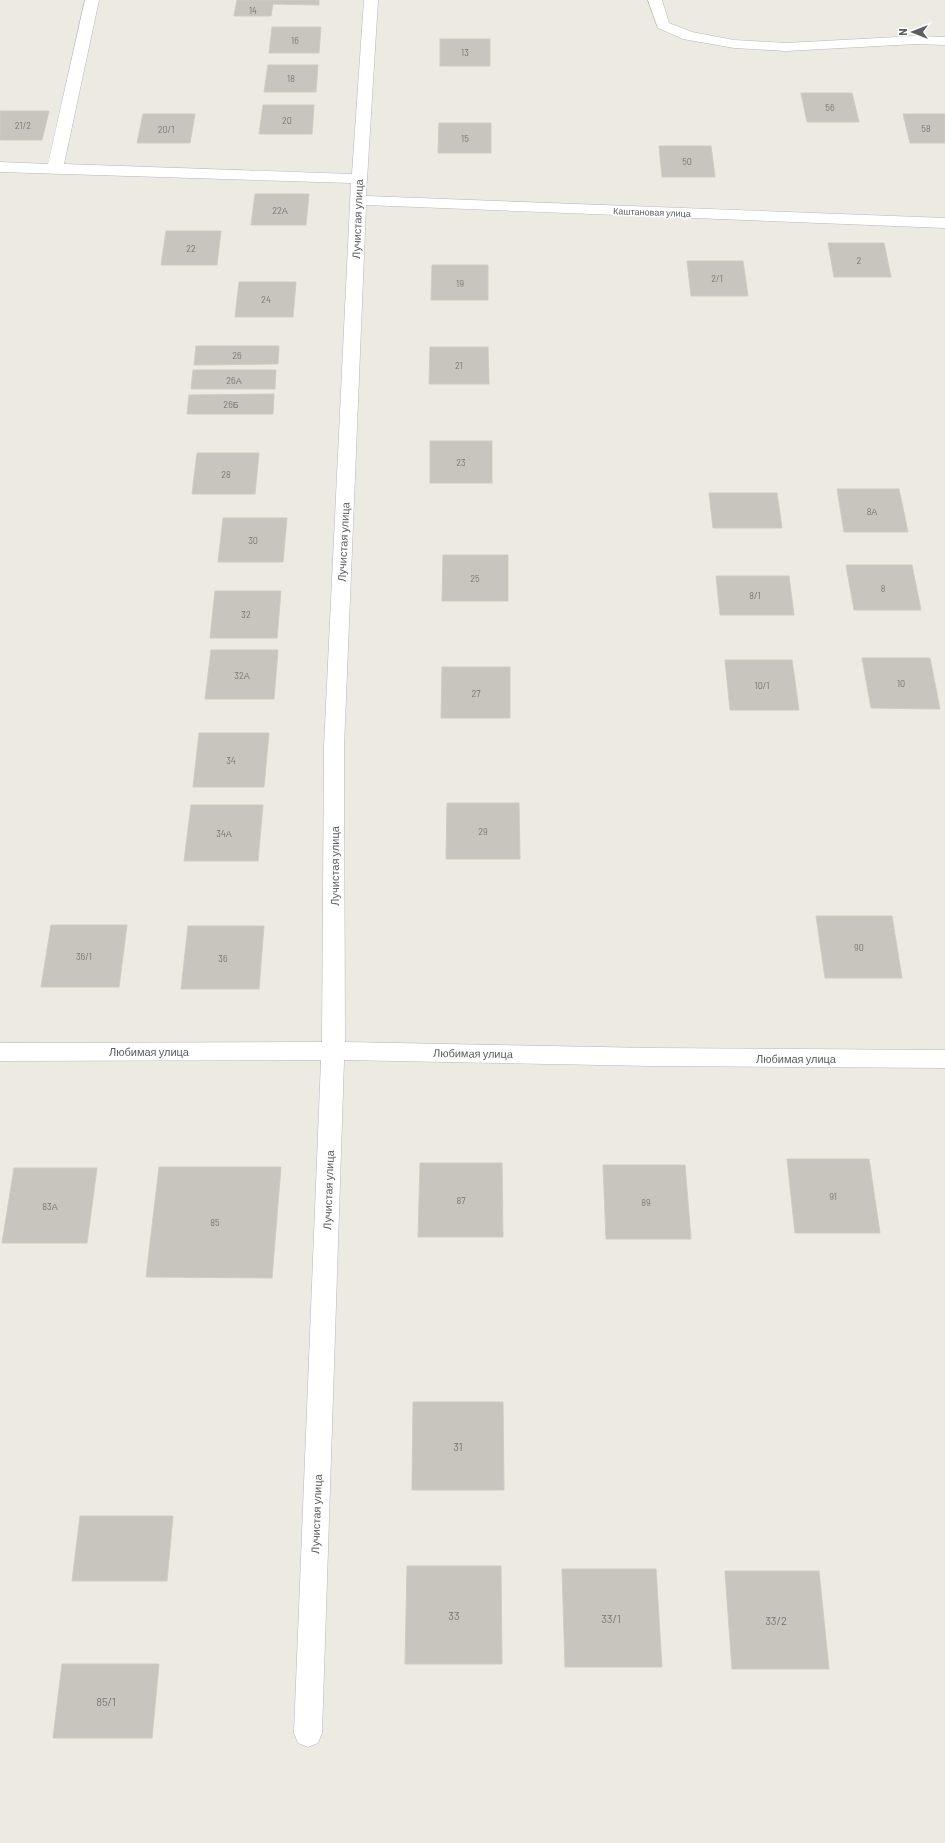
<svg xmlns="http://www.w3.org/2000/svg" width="945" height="1843" font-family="Barlow,sans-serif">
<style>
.building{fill:#c8c4be;stroke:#d0ccc0}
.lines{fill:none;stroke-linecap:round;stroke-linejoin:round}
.street-casing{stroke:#b4b7bb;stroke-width:1}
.street{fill:#fff;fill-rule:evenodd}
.labels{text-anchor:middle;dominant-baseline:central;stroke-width:3.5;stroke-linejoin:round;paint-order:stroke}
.number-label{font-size:9px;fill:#767778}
.far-street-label{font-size:9px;fill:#5a5d61;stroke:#fff}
.street-label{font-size:11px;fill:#5a5d61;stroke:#fff}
.near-number-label{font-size:11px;fill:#767778}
</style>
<rect width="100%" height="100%" fill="#eceae1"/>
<g class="building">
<path d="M237,0H319V5L273,4L271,16H234Z"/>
<path d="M272,27H321L319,53H269Z"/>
<rect x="440" y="39" width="50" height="27"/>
<path d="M268,65H318L316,92H264Z"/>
<path d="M801,93H852L859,122H807Z"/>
<path d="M263,105H314L312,134H259Z"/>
<path d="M0,111H49L42,140H0Z"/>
<path d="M143,114H195L190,143H137Z"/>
<path d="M903,114H945V143H910Z"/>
<path d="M439,123H491V153H438Z"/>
<path d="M659,146H711L715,177H662Z"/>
<path d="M255,194H309L306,225H251Z"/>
<path d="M166,231H221L217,265H161Z"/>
<path d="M828,243H884L891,277H834Z"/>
<path d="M687,261H743L748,296H691Z"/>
<path d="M432,265H488V300H431Z"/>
<path d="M239,282H296L293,317H235Z"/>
<path d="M196,346H279L278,364L194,365Z"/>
<path d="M430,347H488L489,384H429Z"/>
<path d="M193,370H276L275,389H191Z"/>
<path d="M274,394L273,414H187L189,395Z"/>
<rect x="430" y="441" width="62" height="42"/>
<path d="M197,453H259L255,494H192Z"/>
<path d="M837,489H899L908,532H844Z"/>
<path d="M709,493H777L782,528H713Z"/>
<path d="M223,518H287L283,562H218Z"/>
<path d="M443,555H508V601H442Z"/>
<path d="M846,565H912L921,610H854Z"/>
<path d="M716,576H789L794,615H720Z"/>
<path d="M215,591H281L277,638H210Z"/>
<path d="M211,650H278L274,699H205Z"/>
<path d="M862,658H930L940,709L871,708Z"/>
<path d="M725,660H792L799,710H730Z"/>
<path d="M442,667H510V718H441Z"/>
<path d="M199,733H269L264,787H193Z"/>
<path d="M447,803H519L520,859H446Z"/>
<path d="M191,805H263L258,861H184Z"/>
<path d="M816,916H892L902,978H825Z"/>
<path d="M51,925H127L119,987H41Z"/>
<path d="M188,926H264L259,989H181Z"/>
<path d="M787,1159H869L880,1233H795Z"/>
<path d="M420,1163H502L503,1237H418Z"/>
<path d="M603,1165H685L691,1239H606Z"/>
<path d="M159,1167H281L272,1278L146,1277Z"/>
<path d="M14,1168H97L87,1243H2Z"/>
<path d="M413,1402H503L504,1490H412Z"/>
<path d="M80,1516H173L167,1581H72Z"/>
<path d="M407,1566H501L502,1664H405Z"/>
<path d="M562,1569H656L662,1667H565Z"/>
<path d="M725,1571H819L829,1669H732Z"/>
<path d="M62,1664H159L152,1738H53Z"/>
</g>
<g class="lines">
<defs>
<g id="street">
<path d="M85,0H99L64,164L352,174L364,0H378L366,196L945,218V228L366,205L344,747L345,1042L652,1048L945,1050V1068L652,1066L344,1060L322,1733L318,1743L308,1747L298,1743L294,1733L321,1060L0,1061V1043L322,1042L324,747L351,183L0,172V162L48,164Z"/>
<path d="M648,0H662L669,23L692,32L734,40L786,43L916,36L945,37V45L916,44L786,51L734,48L683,39L658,28Z"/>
</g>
</defs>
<use href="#street" class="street-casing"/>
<use href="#street" class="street"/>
</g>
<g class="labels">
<g class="number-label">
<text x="253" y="10">14</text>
<text x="295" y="40">16</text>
<text x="465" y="52">13</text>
<text x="291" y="78">18</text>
<text x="830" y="107">56</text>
<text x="287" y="120">20</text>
<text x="23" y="125">21/2</text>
<text x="926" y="128">58</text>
<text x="166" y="129">20/1</text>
<text x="465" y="138">15</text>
<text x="687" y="161">50</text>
<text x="280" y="210">22А</text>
<text x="191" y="248">22</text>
<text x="859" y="260">2</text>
<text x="717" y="278">2/1</text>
<text x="460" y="283">19</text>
<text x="266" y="299">24</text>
<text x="237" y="355">26</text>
<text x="459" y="365">21</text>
<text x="234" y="380">26А</text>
<text x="231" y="404">26Б</text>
<text x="461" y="462">23</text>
<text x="226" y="474">28</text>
<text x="872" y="511">8А</text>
<text x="253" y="540">30</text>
<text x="475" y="578">25</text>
<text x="883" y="588">8</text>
<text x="755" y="595">8/1</text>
<text x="246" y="614">32</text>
<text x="242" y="675">32А</text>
<text x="901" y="683">10</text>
<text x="762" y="685">10/1</text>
<text x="476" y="693">27</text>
<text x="231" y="760">34</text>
<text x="483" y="831">29</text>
<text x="224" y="833">34А</text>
<text x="859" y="947">90</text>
<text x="84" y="956">36/1</text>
<text x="223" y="958">36</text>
<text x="833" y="1196">91</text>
<text x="461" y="1200">87</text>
<text x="646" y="1202">89</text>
<text x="50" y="1206">83А</text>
<text x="215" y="1222">85</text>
</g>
<g class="far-street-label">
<text transform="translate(652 212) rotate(2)">Каштановая улица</text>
</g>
<g class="street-label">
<text transform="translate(357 219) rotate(-88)">Лучистая улица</text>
<text transform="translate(343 542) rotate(-87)">Лучистая улица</text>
<text transform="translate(334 866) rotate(-90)">Лучистая улица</text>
<text x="149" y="1051">Любимая улица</text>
<text transform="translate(473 1053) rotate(1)">Любимая улица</text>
<text x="796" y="1058">Любимая улица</text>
<text transform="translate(328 1190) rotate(-88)">Лучистая улица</text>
<text transform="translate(316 1514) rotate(-88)">Лучистая улица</text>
</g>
<g class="near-number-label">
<text x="458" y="1446">31</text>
<text x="454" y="1615">33</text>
<text x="611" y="1618">33/1</text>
<text x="776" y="1620">33/2</text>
<text x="106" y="1701">85/1</text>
</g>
</g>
<g transform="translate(913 32) rotate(270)" stroke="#ffffff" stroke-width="3" paint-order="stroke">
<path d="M0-3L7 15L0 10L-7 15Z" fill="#5a5d61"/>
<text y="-6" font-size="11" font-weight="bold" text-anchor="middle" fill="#5a5d61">N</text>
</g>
</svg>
